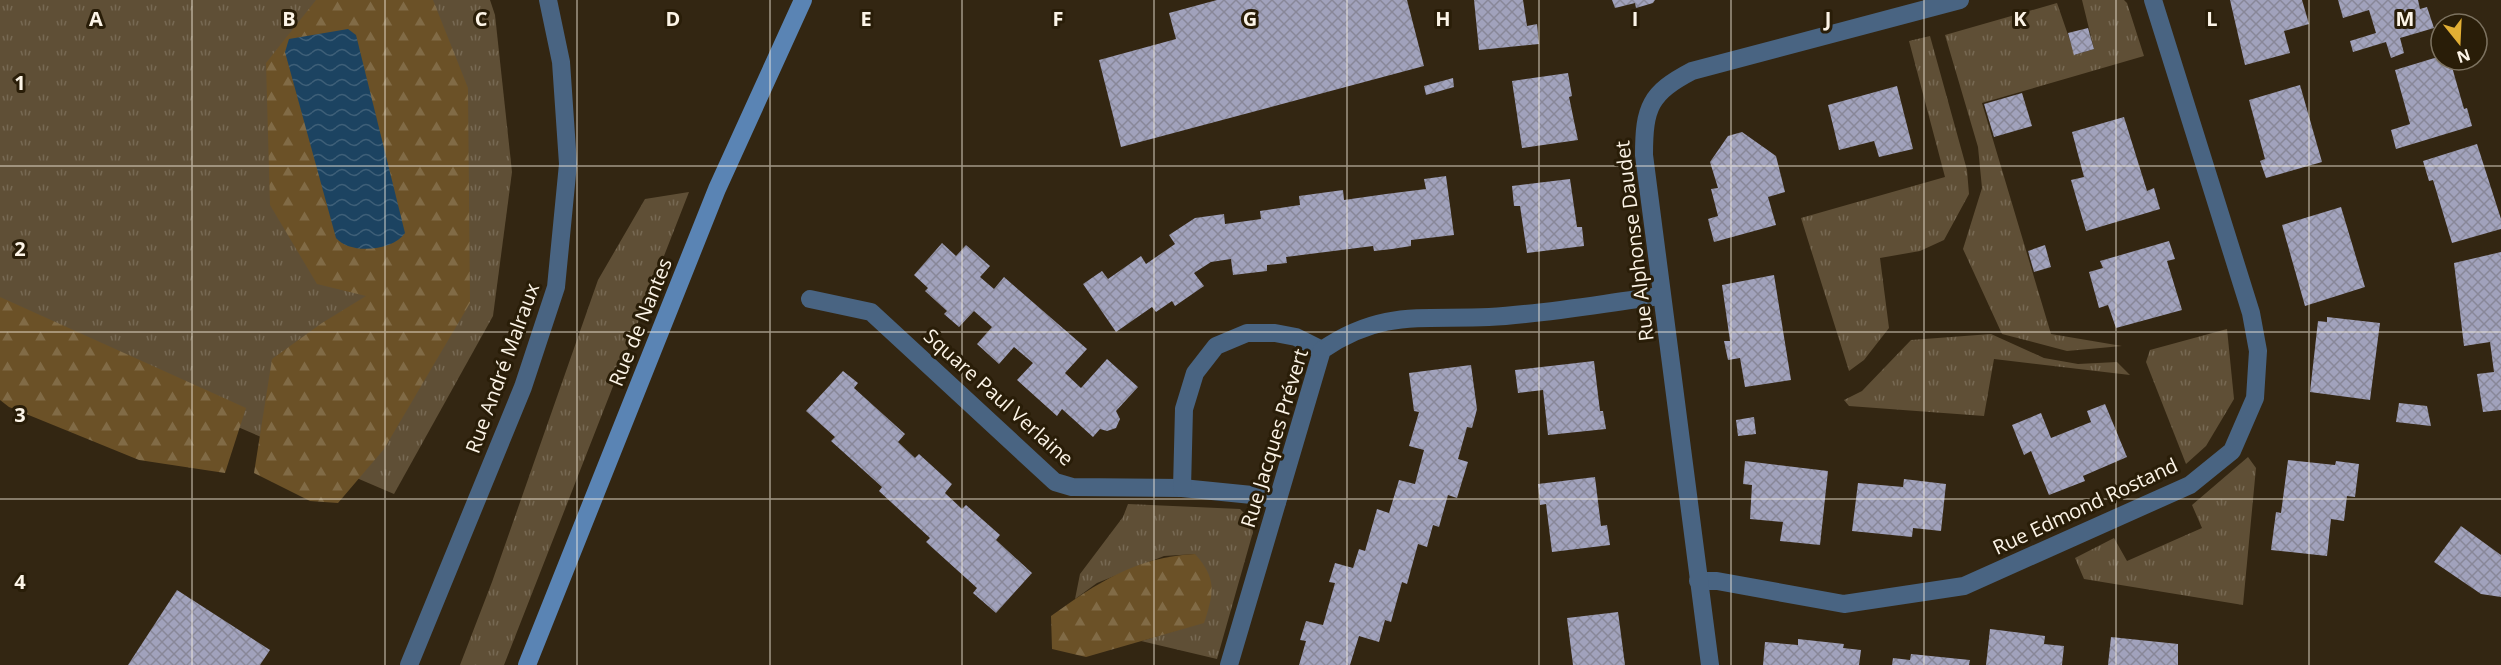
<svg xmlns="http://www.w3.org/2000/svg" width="2501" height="665" font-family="'Open Sans',sans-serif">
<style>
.grass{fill:url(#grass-tufts)}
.forest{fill:url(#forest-firs)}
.water{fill:url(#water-waves)}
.building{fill:url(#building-cross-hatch)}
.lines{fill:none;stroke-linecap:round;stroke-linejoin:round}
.street{stroke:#496482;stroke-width:18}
.secondary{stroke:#5a84b4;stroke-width:18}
.grid{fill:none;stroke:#fcf4e7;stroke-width:1.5;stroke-opacity:0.55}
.labels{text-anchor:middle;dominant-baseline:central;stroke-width:6;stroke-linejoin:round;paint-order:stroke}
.street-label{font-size:20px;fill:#fcf4e7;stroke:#291d08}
.grid-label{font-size:20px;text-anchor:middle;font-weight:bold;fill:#fcf4e7;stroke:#291d08;stroke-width:6;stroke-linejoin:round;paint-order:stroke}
</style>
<defs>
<pattern id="grass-tufts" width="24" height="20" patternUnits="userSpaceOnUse" patternTransform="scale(1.5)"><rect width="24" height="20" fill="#5f4f36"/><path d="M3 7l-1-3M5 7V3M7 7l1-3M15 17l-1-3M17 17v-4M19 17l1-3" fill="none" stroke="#776953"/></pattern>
<pattern id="forest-firs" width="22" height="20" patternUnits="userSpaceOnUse" patternTransform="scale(1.5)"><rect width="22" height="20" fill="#6b5127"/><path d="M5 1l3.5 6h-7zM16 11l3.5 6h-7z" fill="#816b46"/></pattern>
<pattern id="water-waves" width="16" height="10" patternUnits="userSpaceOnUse" patternTransform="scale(1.5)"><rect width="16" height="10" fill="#1c4361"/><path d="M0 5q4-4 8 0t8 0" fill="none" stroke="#3e5f78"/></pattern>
<pattern id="building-cross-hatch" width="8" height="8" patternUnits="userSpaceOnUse" patternTransform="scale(1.5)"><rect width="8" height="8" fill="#a1a2bc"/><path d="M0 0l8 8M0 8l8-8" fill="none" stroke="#888798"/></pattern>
</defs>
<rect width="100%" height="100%" fill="#332612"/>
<g class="grass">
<path d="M0,0H490L495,15L512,172L493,316L394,494L0,325Z"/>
<path d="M2082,0H2124L2127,3L2144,56L1982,103L2051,334L2122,346L2067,351L2002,334L1963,249L1982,188L1978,147L1945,35L2057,3L2075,55L2094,49Z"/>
<path d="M1930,36L1967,170L1969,194L1944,240L1920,251L1880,258L1889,328L1864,360L1849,371L1801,218L1945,177L1909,41Z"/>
<path d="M689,192L504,665H460L492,582L598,280L645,199Z"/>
<path d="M2227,329L2234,399L2206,446L2186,464L2146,362L2150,350Z"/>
<path d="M1991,334L2044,358L2078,364L2117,362L2130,375L1994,359L1984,416L1849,406L1844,400L1862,391L1911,340Z"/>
<path d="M2248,457L2256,468L2243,605L2084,579L2075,558L2114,538L2127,561L2202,528L2192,505Z"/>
<path d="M1128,504L1240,509L1250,519L1253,532L1217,659L1141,641L1204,622L1195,554L1164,556L1097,583L1075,599L1080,574L1123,517Z"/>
</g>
<g class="forest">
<path d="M316,0H433L468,88L470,303L384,449L338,503L310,501L254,473L272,359L322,323L366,296L317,284L270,205L266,63Z"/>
<path d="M0,297L246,408L225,473L139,460L9,407L0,400Z"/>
<path d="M1195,554C1217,579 1214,592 1204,623L1086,657L1052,649L1051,616C1097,583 1136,557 1195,554Z"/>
</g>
<path class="water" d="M348,29L356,35L405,233C393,251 350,255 336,238L285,52L289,39Z"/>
<g class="building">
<path d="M1217,0H1407L1424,66L1121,147L1099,60L1176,39L1169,13Z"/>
<path d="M1474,0H1523L1527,26L1537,24L1539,44L1479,50Z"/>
<path d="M1612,0H1655L1653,3L1636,8L1635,3L1615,8Z"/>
<path d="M2230,0H2302L2309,24L2284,31L2290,53L2245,65Z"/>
<path d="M2338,0H2418L2420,9L2427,7L2434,28L2400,38L2404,53L2391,58L2386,42L2353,52L2350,41L2376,33L2369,10L2343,18Z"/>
<path d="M2088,28L2094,49L2074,55L2068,33Z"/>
<path d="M2441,56V60H2450L2464,109L2467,108L2472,126L2396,149L2391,130L2410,124L2395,70Z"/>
<path d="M1568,73L1572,96L1569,97L1578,140L1522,148L1512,81Z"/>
<path d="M1453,78L1454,87L1426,95L1424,86Z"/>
<path d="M2300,85L2322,162L2266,178L2260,161L2265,159L2249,100Z"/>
<path d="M1897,86L1913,149L1879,157L1874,141L1839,150L1828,105Z"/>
<path d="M2022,93L2032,126L1994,137L1984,104Z"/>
<path d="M2124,117L2147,191L2154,188L2160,209L2086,231L2071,180L2084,177L2072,132Z"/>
<path d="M1742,132L1776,156L1785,192L1768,197L1776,225L1714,242L1708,219L1718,216L1711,189L1718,188L1710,162L1728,136Z"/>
<path d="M2477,144L2501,219V229L2452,243L2433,180L2429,181L2423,161Z"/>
<path d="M1446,176L1454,235L1411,240V246L1392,249L1374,251L1373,246L1286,257L1287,263L1267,265V271L1233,275L1231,259L1211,262L1194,273L1204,286L1175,306L1172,301L1156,312L1152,307L1116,332L1083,284L1102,271L1108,279L1141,256L1146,264L1175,244L1169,235L1195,218L1224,214L1225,224L1261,219L1260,211L1300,205L1299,196L1343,190L1344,200L1386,194L1426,189L1424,179Z"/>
<path d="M1570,179L1577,227H1582L1584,246L1527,253L1520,206H1514L1512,186Z"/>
<path d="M2341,207L2365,287L2305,306L2282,225Z"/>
<path d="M2169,241L2175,259L2167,261L2182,310L2116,328L2108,305L2099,308L2089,272L2103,268L2100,261Z"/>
<path d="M942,243L956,256L966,245L990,266L980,277L994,289L1004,277L1087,349L1065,373L1081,388L1107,359L1138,387L1116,411L1120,419L1116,428L1107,431L1100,429L1093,437L1062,409L1057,416L1017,380L1033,363L1014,347L999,364L977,344L992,327L974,311L959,327L944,314L947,311L925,291L928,288L914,275Z"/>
<path d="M2045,245L2051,267L2034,272L2028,251Z"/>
<path d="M2501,252V410L2483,412L2477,374L2494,372L2490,342L2464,346L2454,263Z"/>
<path d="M1774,275L1791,380L1745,387L1740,358L1728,360L1724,341H1730L1722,285Z"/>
<path d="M2327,317L2380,323L2370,400L2310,392L2318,321L2327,322Z"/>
<path d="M1594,361L1600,411H1603L1606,429L1548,435L1543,390L1518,393L1515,370Z"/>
<path d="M1471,365L1477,409L1472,428L1467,427L1458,459L1468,462L1457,498L1448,495L1439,527L1433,525L1427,547L1418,544L1407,584L1402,582L1391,622L1385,620L1379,642L1359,636L1350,665H1299L1306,641L1300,640L1306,621L1323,625L1335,583L1329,582L1335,563L1353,568L1359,549L1365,551L1377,509L1389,513L1399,480L1415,484L1424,450L1409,446L1419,412L1414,411L1409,373Z"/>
<path d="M843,371L858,383L854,388L905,434L898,442L915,458L919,454L952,484L945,493L962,509L966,505L1000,535L996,540L1032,573L996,613L973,593L977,588L926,542L930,538L879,491L882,487L831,441L835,437L806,411Z"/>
<path d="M2399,403L2427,406L2431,426L2396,422Z"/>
<path d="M2105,404L2127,457L2083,476L2085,481L2049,495L2031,451L2024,455L2012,425L2041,413L2051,438L2091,422L2087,411Z"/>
<path d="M1754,417L1756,434L1738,436L1736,420Z"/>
<path d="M2288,460L2335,465L2336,461L2359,464L2355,497L2347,496L2344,521L2331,519L2327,556L2271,550L2276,512L2281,513Z"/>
<path d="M1745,461L1828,471L1820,545L1780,541L1783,522L1750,519L1752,485L1743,484Z"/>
<path d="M1595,477L1601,526L1607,525L1610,545L1552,552L1546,504L1540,505L1538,484Z"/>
<path d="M1904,479L1946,484L1941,531L1913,528L1912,537L1852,531L1858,483L1903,487Z"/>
<path d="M2461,526L2501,555V597L2481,594L2434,562Z"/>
<path d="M177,590L270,650L260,665H128Z"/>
<path d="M1618,612L1625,665H1573L1567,618Z"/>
<path d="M1990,629L2045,636L2044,644L2064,646L2062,665H1986Z"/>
<path d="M2111,637L2178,644V665H2108Z"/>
<path d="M1798,639L1844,644L1843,648L1861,650L1859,665H1763L1765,642L1798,645Z"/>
<path d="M1911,654L1970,660L1969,665H1892L1893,658L1910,660Z"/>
</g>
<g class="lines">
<g class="street">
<path d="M810,299L871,312L1055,482L1072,487L1182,488L1262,496L1277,502"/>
<path d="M1182,488L1184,409L1195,373L1216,346L1247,333H1275L1296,337L1322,350"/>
<path d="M1698,581H1717L1844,604L1964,586L2190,485L2232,451L2255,398L2258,351L2251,313L2153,0"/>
<path d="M409,665L523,387L556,287L568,164L561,62L548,0"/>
<path d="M1229,665L1322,350C1382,309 1422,320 1489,317C1546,314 1604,303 1661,296"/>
<path d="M1710,665L1644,155C1644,107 1650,93 1692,71L1960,0"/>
</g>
<path class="secondary" d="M527,665L717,189L803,0"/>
</g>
<path class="grid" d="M192,0V665M385,0V665M577,0V665M770,0V665M962,0V665M1154,0V665M1347,0V665M1539,0V665M1731,0V665M1924,0V665M2116,0V665M2309,0V665M0,166H2501M0,332H2501M0,499H2501"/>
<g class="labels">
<g class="street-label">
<text transform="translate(1634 241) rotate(-97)">Rue Alphonse Daudet</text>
<text transform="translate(640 322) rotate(-68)">Rue de Nantes</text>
<text transform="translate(502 368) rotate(-70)">Rue André Malraux</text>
<text transform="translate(999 397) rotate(42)">Square Paul Verlaine</text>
<text transform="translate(1274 438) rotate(-73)">Rue Jacques Prévert</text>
<text transform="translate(2085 506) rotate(-25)">Rue Edmond Rostand</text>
</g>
</g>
<g class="grid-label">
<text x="96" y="26">A</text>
<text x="289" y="26">B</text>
<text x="481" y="26">C</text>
<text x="673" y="26">D</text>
<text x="866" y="26">E</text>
<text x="1058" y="26">F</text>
<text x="1250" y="26">G</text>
<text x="1443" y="26">H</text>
<text x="1635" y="26">I</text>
<text x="1828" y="26">J</text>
<text x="2020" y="26">K</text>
<text x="2212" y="26">L</text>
<text x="2405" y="26">M</text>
<text x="20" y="90">1</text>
<text x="20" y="256">2</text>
<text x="20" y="422">3</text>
<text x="20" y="589">4</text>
</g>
<g transform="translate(2459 42) rotate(162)"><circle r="28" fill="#291d08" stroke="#7d7361" stroke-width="1.5"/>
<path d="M0-4.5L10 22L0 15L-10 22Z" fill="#e2af34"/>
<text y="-9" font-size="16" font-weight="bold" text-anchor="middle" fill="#fcf4e7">N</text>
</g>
</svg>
